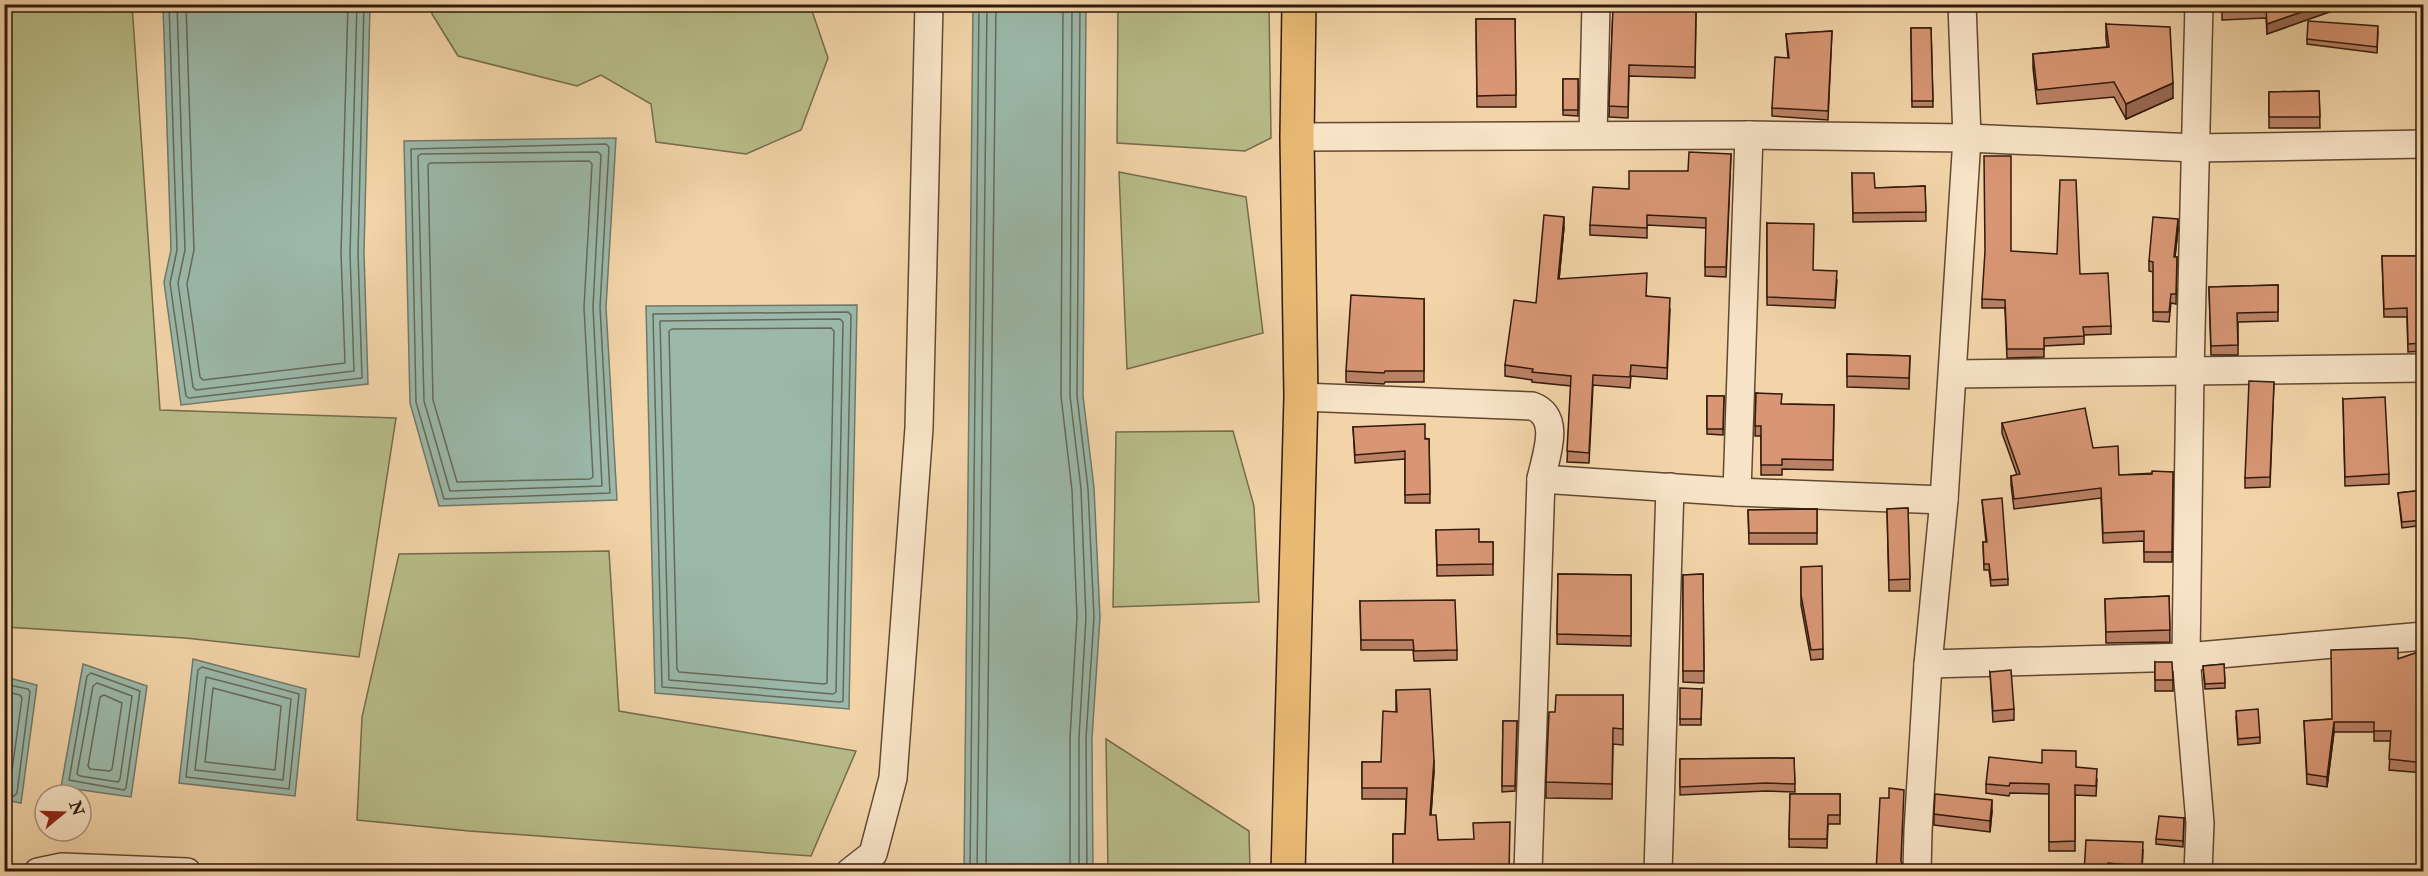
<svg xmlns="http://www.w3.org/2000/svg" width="2428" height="876" font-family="'IM FELL Double Pica',serif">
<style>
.green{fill:#b8bd89;stroke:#756c4a;stroke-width:1.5}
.water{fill:#9bb8a9;stroke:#71796a;stroke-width:1.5}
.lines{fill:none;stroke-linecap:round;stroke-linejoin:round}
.shore{stroke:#66695a;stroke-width:1.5}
.minor-casing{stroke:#624832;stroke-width:30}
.major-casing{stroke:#321a0b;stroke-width:36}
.minor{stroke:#f7e3c6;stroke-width:27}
.major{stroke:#e9ba74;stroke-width:33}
.wall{fill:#ba8164;stroke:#321a0b;stroke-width:1.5}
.shaded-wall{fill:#976951;stroke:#321a0b;stroke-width:1.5}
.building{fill:#d89674;stroke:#321a0b;stroke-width:1.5}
</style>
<rect width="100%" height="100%" fill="#f2d4a8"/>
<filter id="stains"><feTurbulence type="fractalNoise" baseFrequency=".00333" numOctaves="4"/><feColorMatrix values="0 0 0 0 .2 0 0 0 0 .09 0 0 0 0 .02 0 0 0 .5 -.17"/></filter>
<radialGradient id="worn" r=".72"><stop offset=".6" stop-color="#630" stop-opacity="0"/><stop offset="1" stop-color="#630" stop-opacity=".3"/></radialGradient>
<g class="green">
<path d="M4,5H132L160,410L396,418L359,657L185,638L5,627Z"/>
<path d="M431,5H810L828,58L801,130L746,154L656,142L651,104L601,75L577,86L458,56L432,14Z"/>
<path d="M1118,5H1269L1271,138L1245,151L1117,143Z"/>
<path d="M1119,172L1246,197L1263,333L1127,369Z"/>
<path d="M1233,431L1254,506L1259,602L1113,607L1116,432Z"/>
<path d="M609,551L619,711L856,751L811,856L469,831L357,820L362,717L399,554Z"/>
<path d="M1106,739L1249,831L1250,871H1108Z"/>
</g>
<g class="water">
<path d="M163,5H370L364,253L368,384L181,405L164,282L171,250Z"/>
<path d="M973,5H1086L1083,396L1094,488L1100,617L1092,738L1093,871H964Z"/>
<path d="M616,138L606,307L617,500L439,506L410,403L404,141Z"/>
<path d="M857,305L849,709L655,693L646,306Z"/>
<path d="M193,659L306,689L295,796L179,783Z"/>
<path d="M83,664L147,686L131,797L61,787Z"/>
<path d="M5,677L37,685L21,803L5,800Z"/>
</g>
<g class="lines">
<g class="shore">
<path d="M169,4L177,250L170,283L186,396L189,398L362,378L358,253L364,4"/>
<path d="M177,4L185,250L178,283L193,387L196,390L354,371L350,253L357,4"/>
<path d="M186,4L194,250L187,284L200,377L203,380L345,363L341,253L348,4"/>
<path d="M1063,4L1061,396L1072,490L1077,617L1070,738V872"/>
<path d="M1072,4L1070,396L1081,489L1086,617L1079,738V872"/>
<path d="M1080,4L1077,396L1088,489L1094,617L1086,738L1087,872"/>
<path d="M606,144L609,147L600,307L610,493L444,499L416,402L411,149Z"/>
<path d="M598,152L601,155L593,307L602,486L450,491L424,401L418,156L421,154Z"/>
<path d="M589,161L592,164L584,307L593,477L590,479L457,482L433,400L428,165L430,163Z"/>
<path d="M848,312L851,315L843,701L840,702L662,687L653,314Z"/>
<path d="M840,319L843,322L836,692L833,694L669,680L660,321Z"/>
<path d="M831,328L834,331L827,683L824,684L679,672L677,669L669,331L672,329Z"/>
<path d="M202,667L299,694L289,789L186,777L198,670Z"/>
<path d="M91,673L140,691L126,788L124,790L69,780L87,676Z"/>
<path d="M206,677L291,699L283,780L195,770Z"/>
<path d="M97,683L132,696L120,779L118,782L80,776L77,774L93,686Z"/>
<path d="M4,684L28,689L30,692L17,793L14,796L4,795"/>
<path d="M213,688L281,706L275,770L205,762Z"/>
<path d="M4,691L20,695L22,698L10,785L4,787"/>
<path d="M104,695L122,703L112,769L110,771L90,769L88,766L100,697Z"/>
<path d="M4,700L12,705L4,760"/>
<path d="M970,872L979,4"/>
<path d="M977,872L987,4"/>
<path d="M986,872L996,4"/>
</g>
<defs>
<g id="minor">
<path d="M1593,135L1596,4"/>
<path d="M1297,137L1749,135L1967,138L2196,148L2424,144"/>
<path d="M1953,374L2424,368"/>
<path d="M1301,397L1532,406C1562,417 1546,455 1541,479L1528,872"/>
<path d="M1541,479L1737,492L1944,500"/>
<path d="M1737,492L1749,135"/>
<path d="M1928,664L2186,657L2424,636"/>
<path d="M38,872L62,867L187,872"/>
<path d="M850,872L873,854L893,778L919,428L929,4"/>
<path d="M1658,872L1670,487"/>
<path d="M1917,872L1918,831L1928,664L1944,500L1967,138L1962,4"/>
<path d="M2198,872L2200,823L2186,657L2190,372L2199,4"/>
</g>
<path id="major" d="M1288,872L1301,397L1297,137L1299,4"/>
</defs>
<use href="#minor" class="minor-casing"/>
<use href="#major" class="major-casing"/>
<use href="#minor" class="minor"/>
<use href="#major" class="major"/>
</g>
<g class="wall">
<path d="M2222,4H2352L2267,34L2266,18L2222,20Z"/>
<path d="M1613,8L1696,11L1695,78L1629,76L1628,118L1609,117Z"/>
<path d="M1476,19H1515L1516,107H1477Z"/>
<path d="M2106,24L2173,98L2126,119L2114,97L2037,104L2033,68V54L2107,47L2106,38Z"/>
<path d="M1911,28H1931L1933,107H1912Z"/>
<path d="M1832,31L1828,120L1772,116V108L1788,58L1786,34Z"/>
<path d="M2378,31L2377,53L2307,44V39Z"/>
<path d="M1563,79H1578V116L1563,115Z"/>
<path d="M2319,91L2320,128H2269V92Z"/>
<path d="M1731,154L1726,277L1705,276L1706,228L1647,225V238L1590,235V225L1629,189L1688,171Z"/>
<path d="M1852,173L1875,188L1925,186L1926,221L1853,222Z"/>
<path d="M1767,223L1813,270L1837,280L1835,308L1767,305Z"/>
<path d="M1564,227L1559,279L1647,296L1670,309L1667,379L1631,376L1630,388L1593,385L1589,463L1567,462L1571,386L1532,382V380L1505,376V365L1536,303Z"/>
<path d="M2178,229L2175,257H2177L2176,304L2171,303L2169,322L2153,321V272L2149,271V261Z"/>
<path d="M2011,251L2080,274L2111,326V334L2084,335V344L2044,346V357L2007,358L2005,308H1982V299Z"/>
<path d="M2382,256H2424V351L2408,352L2407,317H2384Z"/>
<path d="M2278,285V321L2238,322V355H2211L2209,287Z"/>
<path d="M1424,299V382H1385L1384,384L1346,382V371Z"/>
<path d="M1847,354L1910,356L1909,389L1847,387Z"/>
<path d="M2274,382L2270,487L2245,488V478Z"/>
<path d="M1756,393L1782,404L1834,405L1833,470L1782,469V475H1761V436H1755Z"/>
<path d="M1707,396H1724L1723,435L1707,434Z"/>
<path d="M2343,399L2389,474V484L2345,486Z"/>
<path d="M2002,423L2093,448L2119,475L2173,472L2172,562H2144V541L2103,543L2101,498L2014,509L2011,485V476L2017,475L2002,433Z"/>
<path d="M1353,427L1429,439L1430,503H1405V459L1355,463Z"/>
<path d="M2424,490V525L2402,528L2398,493Z"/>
<path d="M1982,500L2008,579V585L1991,586L1989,570H1984L1983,542H1986Z"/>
<path d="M1908,508L1910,591H1889L1887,509Z"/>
<path d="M1817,509V544H1749L1748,510Z"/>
<path d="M1436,530L1479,542H1493V575L1437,576Z"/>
<path d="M1801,567L1823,649V659L1811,660L1801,605Z"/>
<path d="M1558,574L1631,575V646L1557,644Z"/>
<path d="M1703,574L1704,683L1683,682V575Z"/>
<path d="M2169,596L2170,642L2106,643L2105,599Z"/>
<path d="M1360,601L1457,650V660L1414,661L1413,650H1361Z"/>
<path d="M2424,650V773L2389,770L2391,741H2374V732H2334L2327,787L2307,784L2304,721L2332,719L2398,659Z"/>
<path d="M2155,662L2173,680V691H2155Z"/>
<path d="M2224,664L2225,688L2205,689L2203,666Z"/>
<path d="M1990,672L2014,709V720L1993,722Z"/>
<path d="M1702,689L1701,725H1680V719Z"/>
<path d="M1396,690L1434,771L1431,815L1438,840L1509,872H1393V834H1405L1406,799H1362V762H1381L1396,712Z"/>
<path d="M1623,695V745L1613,744L1612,799L1546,798V782L1555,712Z"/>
<path d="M2236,717L2260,737V743L2238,745Z"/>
<path d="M1503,721H1517L1515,791L1502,792Z"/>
<path d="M1794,758L1795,792L1766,791L1680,795V759Z"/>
<path d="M2042,763L2076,767L2097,779L2096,796L2075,795V851H2049V794L2010,793L2009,796L1986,793V784Z"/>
<path d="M1790,794H1840V824H1828L1827,848L1789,847Z"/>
<path d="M1992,811L1990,832L1934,825V814Z"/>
<path d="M2184,818L2183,847L2156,844V839Z"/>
<path d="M2143,850L2142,872H2084Z"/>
</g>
<g class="shaded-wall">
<path d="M2324,4H2352L2267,34V24Z"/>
<path d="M2173,83V98L2126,119V104Z"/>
<path d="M1564,217V227L1558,290V279Z"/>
<path d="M2178,219V229L2174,266V257Z"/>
<path d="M2334,722V732L2327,787V777Z"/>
<path d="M1434,760V771L1430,826V815Z"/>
<path d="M1992,800V811L1990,832V821Z"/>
</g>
<g class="building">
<path d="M2222,4H2324L2267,24L2266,9L2222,10Z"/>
<path d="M1613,8L1696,10L1695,67L1629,65L1628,107L1609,106Z"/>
<path d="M1476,19H1515L1516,95L1477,96Z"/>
<path d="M2308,21L2378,26L2377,47L2307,39Z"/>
<path d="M2106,24L2170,27L2173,83L2126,104L2114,82L2037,90L2033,54L2109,47Z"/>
<path d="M1911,28H1931L1933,101H1912Z"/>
<path d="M1832,31L1828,111L1772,108L1775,57L1789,58L1786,34Z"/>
<rect x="1563" y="79" width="15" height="31"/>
<path d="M2319,91L2320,117H2269V92Z"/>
<path d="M1689,152L1731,154L1726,267H1705L1706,218L1647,215V228L1590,225L1593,187L1629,189V171H1688Z"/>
<path d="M1984,156H2011V251L2057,254L2060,180H2076L2080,274L2108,273L2111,326L2083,327L2084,336L2044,338V349H2007L2005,300L1982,299L1985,251Z"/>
<path d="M1852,173H1874L1875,188L1925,186L1926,212L1853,213Z"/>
<path d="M1544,215L1564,217L1558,279L1647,273L1646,296L1670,298L1667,368L1631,365L1630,377L1593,375L1589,453L1567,451L1571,376L1532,372L1533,369L1505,365L1514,300L1536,303Z"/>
<path d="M2153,217L2178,219L2174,257H2177L2176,294H2171L2169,312H2153V262L2149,261Z"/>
<path d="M1767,223L1814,224L1813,270L1837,271L1835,300L1767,297Z"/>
<path d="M2382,256H2424V343L2408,344L2407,308L2384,309Z"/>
<path d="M2278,285V312L2237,313L2238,345L2211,346L2209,287Z"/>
<path d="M1351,295L1424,299V371H1385L1384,373L1346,371Z"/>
<path d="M1847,354L1910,356L1909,378L1847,376Z"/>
<path d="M2249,381L2274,382L2270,477L2245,478Z"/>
<path d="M1756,393L1782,394L1781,404L1834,405L1833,460L1782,459V465H1761V426H1755Z"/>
<path d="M1707,396H1724L1723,429H1707Z"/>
<path d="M2385,397L2389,474L2345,477L2343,399Z"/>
<path d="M2085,408L2093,448L2118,446L2119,475L2152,474V471L2173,472L2172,552H2144V531L2103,533L2101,488L2014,499L2011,476L2020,474L2002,423Z"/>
<path d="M1425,424V439H1429L1430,494L1405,495V451L1355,455L1353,427Z"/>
<path d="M2424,490V520L2402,522L2398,493Z"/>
<path d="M2002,498L2008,579L1991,580L1989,564H1984L1983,542H1987L1982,500Z"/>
<path d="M1908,508L1910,579L1889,580L1887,509Z"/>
<path d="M1817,509V533H1749L1748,510Z"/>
<path d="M1479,529V542H1493V564L1437,565L1436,530Z"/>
<path d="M1822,566L1823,649L1811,650L1801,595V567Z"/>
<path d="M1558,574L1631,575V636L1557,634Z"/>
<path d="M1703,574L1704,671H1683V575Z"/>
<path d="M2169,596L2170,630L2106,632L2105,599Z"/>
<path d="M1455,600L1457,650L1414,651L1413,640H1361L1360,601Z"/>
<path d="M2398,648V659L2424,650V763L2389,759L2391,731H2374V722H2334L2327,777L2307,774L2304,721L2332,719L2331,650Z"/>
<path d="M2155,662H2172L2173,680H2155Z"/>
<path d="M2224,664L2225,683L2205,684L2203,666Z"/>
<path d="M2011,670L2014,709L1993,711L1990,672Z"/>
<path d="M1680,688L1702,689L1701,719H1680Z"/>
<path d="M1430,689L1434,760L1430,815H1436L1438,840L1474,839L1473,823L1510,822L1509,872H1409V866H1393V834H1405L1407,788H1362V762H1381L1383,711L1397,712L1396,690Z"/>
<path d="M1556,695H1623V729L1613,728L1612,784L1546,782L1549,712H1555Z"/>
<path d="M2258,709L2260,737L2238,739L2236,711Z"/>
<path d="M1503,721H1517L1515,786H1502Z"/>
<path d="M2042,750L2076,751V767L2097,769L2096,786L2075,785V841L2049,842V784L2010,783L2009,786L1986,784L1989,757L2042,763Z"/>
<path d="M1794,758L1795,784L1766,783L1680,787V759Z"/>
<path d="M1889,788L1904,790L1901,861L1905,872H1876L1880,798H1889Z"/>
<path d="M1790,794H1840V815H1828L1827,839H1789Z"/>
<path d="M1935,794L1992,800L1990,821L1934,814Z"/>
<path d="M2159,816L2184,818L2183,841L2156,839Z"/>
<path d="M2086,840L2143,842L2142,866L2108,863V872H2084Z"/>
<path d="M2420,846H2424V872H2417Z"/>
</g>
<rect width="2428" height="876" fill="none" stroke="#f2d4a8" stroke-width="24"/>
<rect x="6" y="6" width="2416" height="864" fill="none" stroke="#321a0b" stroke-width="3"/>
<rect x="12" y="12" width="2404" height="852" fill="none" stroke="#321a0b" stroke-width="1.5"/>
<g transform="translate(63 813) rotate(71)"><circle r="28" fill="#f7e3c6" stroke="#a8937b" stroke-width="1.5"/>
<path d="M0-4.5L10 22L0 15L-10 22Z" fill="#8f2418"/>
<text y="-9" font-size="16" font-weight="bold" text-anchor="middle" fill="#321a0b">N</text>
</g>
<rect width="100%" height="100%" filter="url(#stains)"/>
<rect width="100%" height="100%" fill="url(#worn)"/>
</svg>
